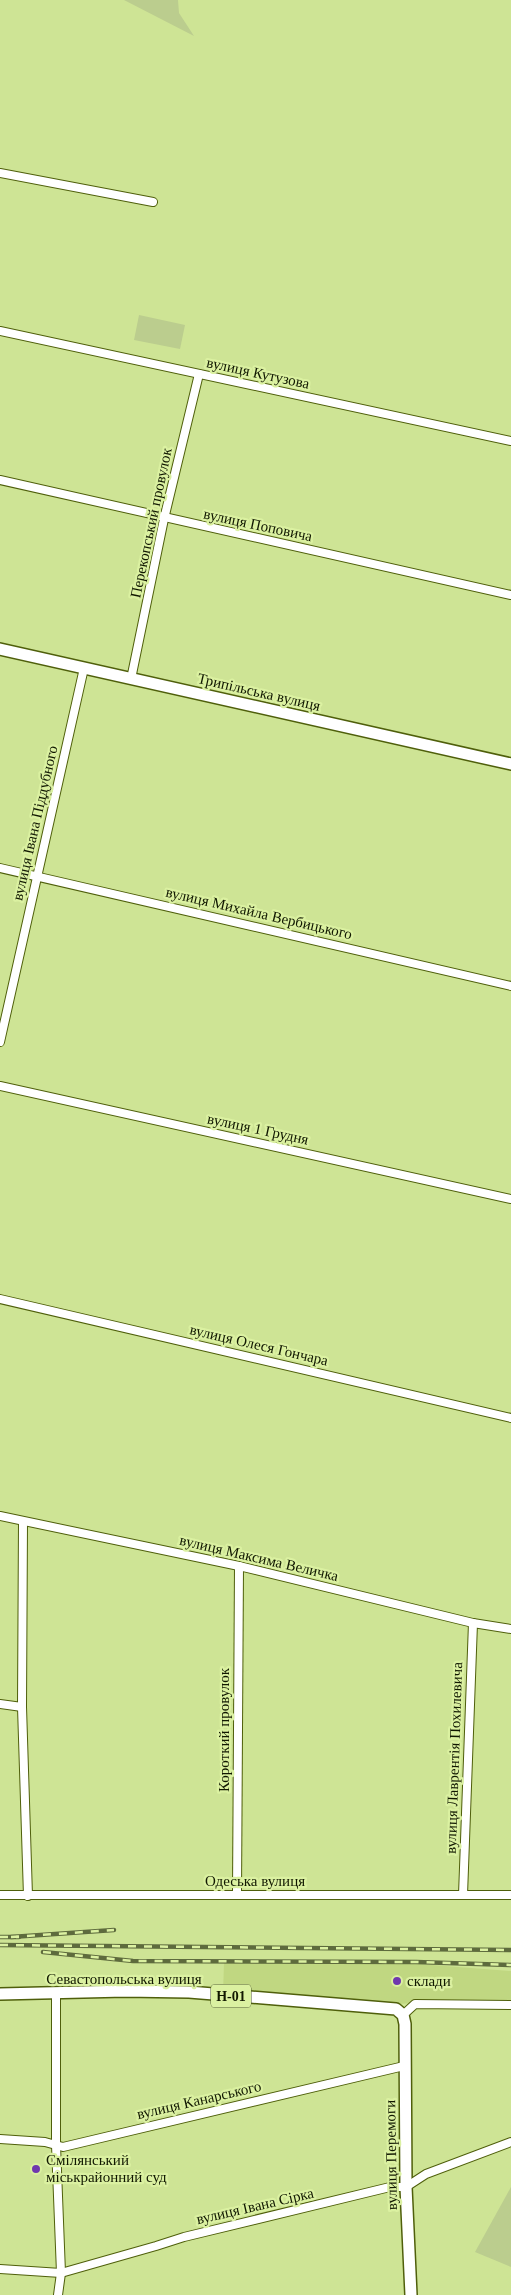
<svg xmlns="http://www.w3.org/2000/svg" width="511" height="2295" font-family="'Times New Roman',serif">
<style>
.built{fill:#c0d781}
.green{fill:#bbcd8e}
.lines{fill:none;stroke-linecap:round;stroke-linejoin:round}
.minor-casing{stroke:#4f5f0b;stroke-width:10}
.primary-casing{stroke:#4f5f0b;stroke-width:14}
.minor{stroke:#fff;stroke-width:8}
.primary{stroke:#fff;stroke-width:11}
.rail-casing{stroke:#5e6b3d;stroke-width:4.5}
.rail{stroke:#dbf1a1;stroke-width:2.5;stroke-dasharray:8;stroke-linecap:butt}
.poi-dot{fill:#6f38ae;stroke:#dbf1a1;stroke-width:2}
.labels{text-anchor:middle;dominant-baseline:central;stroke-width:4.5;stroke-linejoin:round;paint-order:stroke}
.shield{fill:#dbf1a1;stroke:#4e5930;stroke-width:1}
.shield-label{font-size:14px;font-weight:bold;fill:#111800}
.street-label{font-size:15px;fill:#111800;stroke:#dbf1a1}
.poi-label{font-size:15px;fill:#111800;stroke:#dbf1a1;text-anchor:start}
</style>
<rect width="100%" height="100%" fill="#cee495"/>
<path class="built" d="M224,1963L419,1964L511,1971V2004L415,2003L383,2005L223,1994Z"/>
<g class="green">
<path d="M124,0H178L179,13L194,36Z"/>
<path d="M139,315L185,325L180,349L134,340Z"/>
<path d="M511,2187V2267L475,2252Z"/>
</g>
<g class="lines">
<defs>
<g id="minor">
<path d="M0,173L153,202"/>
<path d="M0,331L511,441"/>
<path d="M0,480L511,595"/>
<path d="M131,679L164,519L199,374"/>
<path d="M0,868L511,986"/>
<path d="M0,1042L84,668"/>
<path d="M0,1086L511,1199"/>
<path d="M0,1299L511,1418"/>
<path d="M0,1516L239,1566L473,1623L511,1629"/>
<path d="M23,1522L22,1707L28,1896"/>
<path d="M0,1704L22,1707"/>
<path d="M237,1894L239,1566"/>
<path d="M0,1895H511"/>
<path d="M463,1895L473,1623"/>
<path d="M56,1994V2145L61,2273L58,2295"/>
<path d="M403,2015L415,2004L511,2005"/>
<path d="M0,2139L45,2142L63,2147L404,2066"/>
<path d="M0,2269L61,2273L156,2246L184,2237L390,2187H406L426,2174L511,2142"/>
</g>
<g id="primary">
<path d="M0,649L511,764"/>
<path d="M0,1994L125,1991L189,1992L396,2009L403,2015L405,2024L406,2187L411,2295"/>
</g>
</defs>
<use href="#minor" class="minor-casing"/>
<use href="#primary" class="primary-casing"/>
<use href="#minor" class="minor"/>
<use href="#primary" class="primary"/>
<defs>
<g id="rail">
<path d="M0,1937H19"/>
<path d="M11,1937L114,1930"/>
<path d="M0,1945L511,1950"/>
<path d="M43,1952L133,1961L416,1962L511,1965"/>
</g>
</defs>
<use href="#rail" class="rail-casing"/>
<use href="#rail" class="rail"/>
</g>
<g class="poi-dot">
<circle cx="397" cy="1981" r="5"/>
<circle cx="36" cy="2169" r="5"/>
</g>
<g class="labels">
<rect class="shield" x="211" y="1984.5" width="40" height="23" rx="4"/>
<g class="shield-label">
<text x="231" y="1996">Н-01</text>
</g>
<g class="street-label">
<text transform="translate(258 373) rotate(12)">вулиця Кутузова</text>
<text transform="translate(151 523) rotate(-78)">Перекопський провулок</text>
<text transform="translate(258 525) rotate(12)">вулиця Поповича</text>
<text transform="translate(259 692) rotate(13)">Трипільська вулиця</text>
<text transform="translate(35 823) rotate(-77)">вулиця Івана Піддубного</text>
<text transform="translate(259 913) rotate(13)">вулиця Михайла Вербицького</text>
<text transform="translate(258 1129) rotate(12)">вулиця 1 Грудня</text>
<text transform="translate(259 1345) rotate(13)">вулиця Олеся Гончара</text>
<text transform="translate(259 1558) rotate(13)">вулиця Максима Величка</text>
<text transform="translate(224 1730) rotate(-90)">Короткий провулок</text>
<text transform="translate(454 1758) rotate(-88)">вулиця Лаврентія Похилевича</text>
<text x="255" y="1881">Одеська вулиця</text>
<text x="124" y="1979">Севастопольська вулиця</text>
<text transform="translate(199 2100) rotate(-13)">вулиця Канарського</text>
<text transform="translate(391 2155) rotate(-91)">вулиця Перемоги</text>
<text transform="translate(255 2206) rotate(-13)">вулиця Івана Сірка</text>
</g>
<g class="poi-label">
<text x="407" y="1981">склади</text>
<text x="46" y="2160">Смілянський<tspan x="46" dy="17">міськрайонний суд</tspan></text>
</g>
</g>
</svg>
